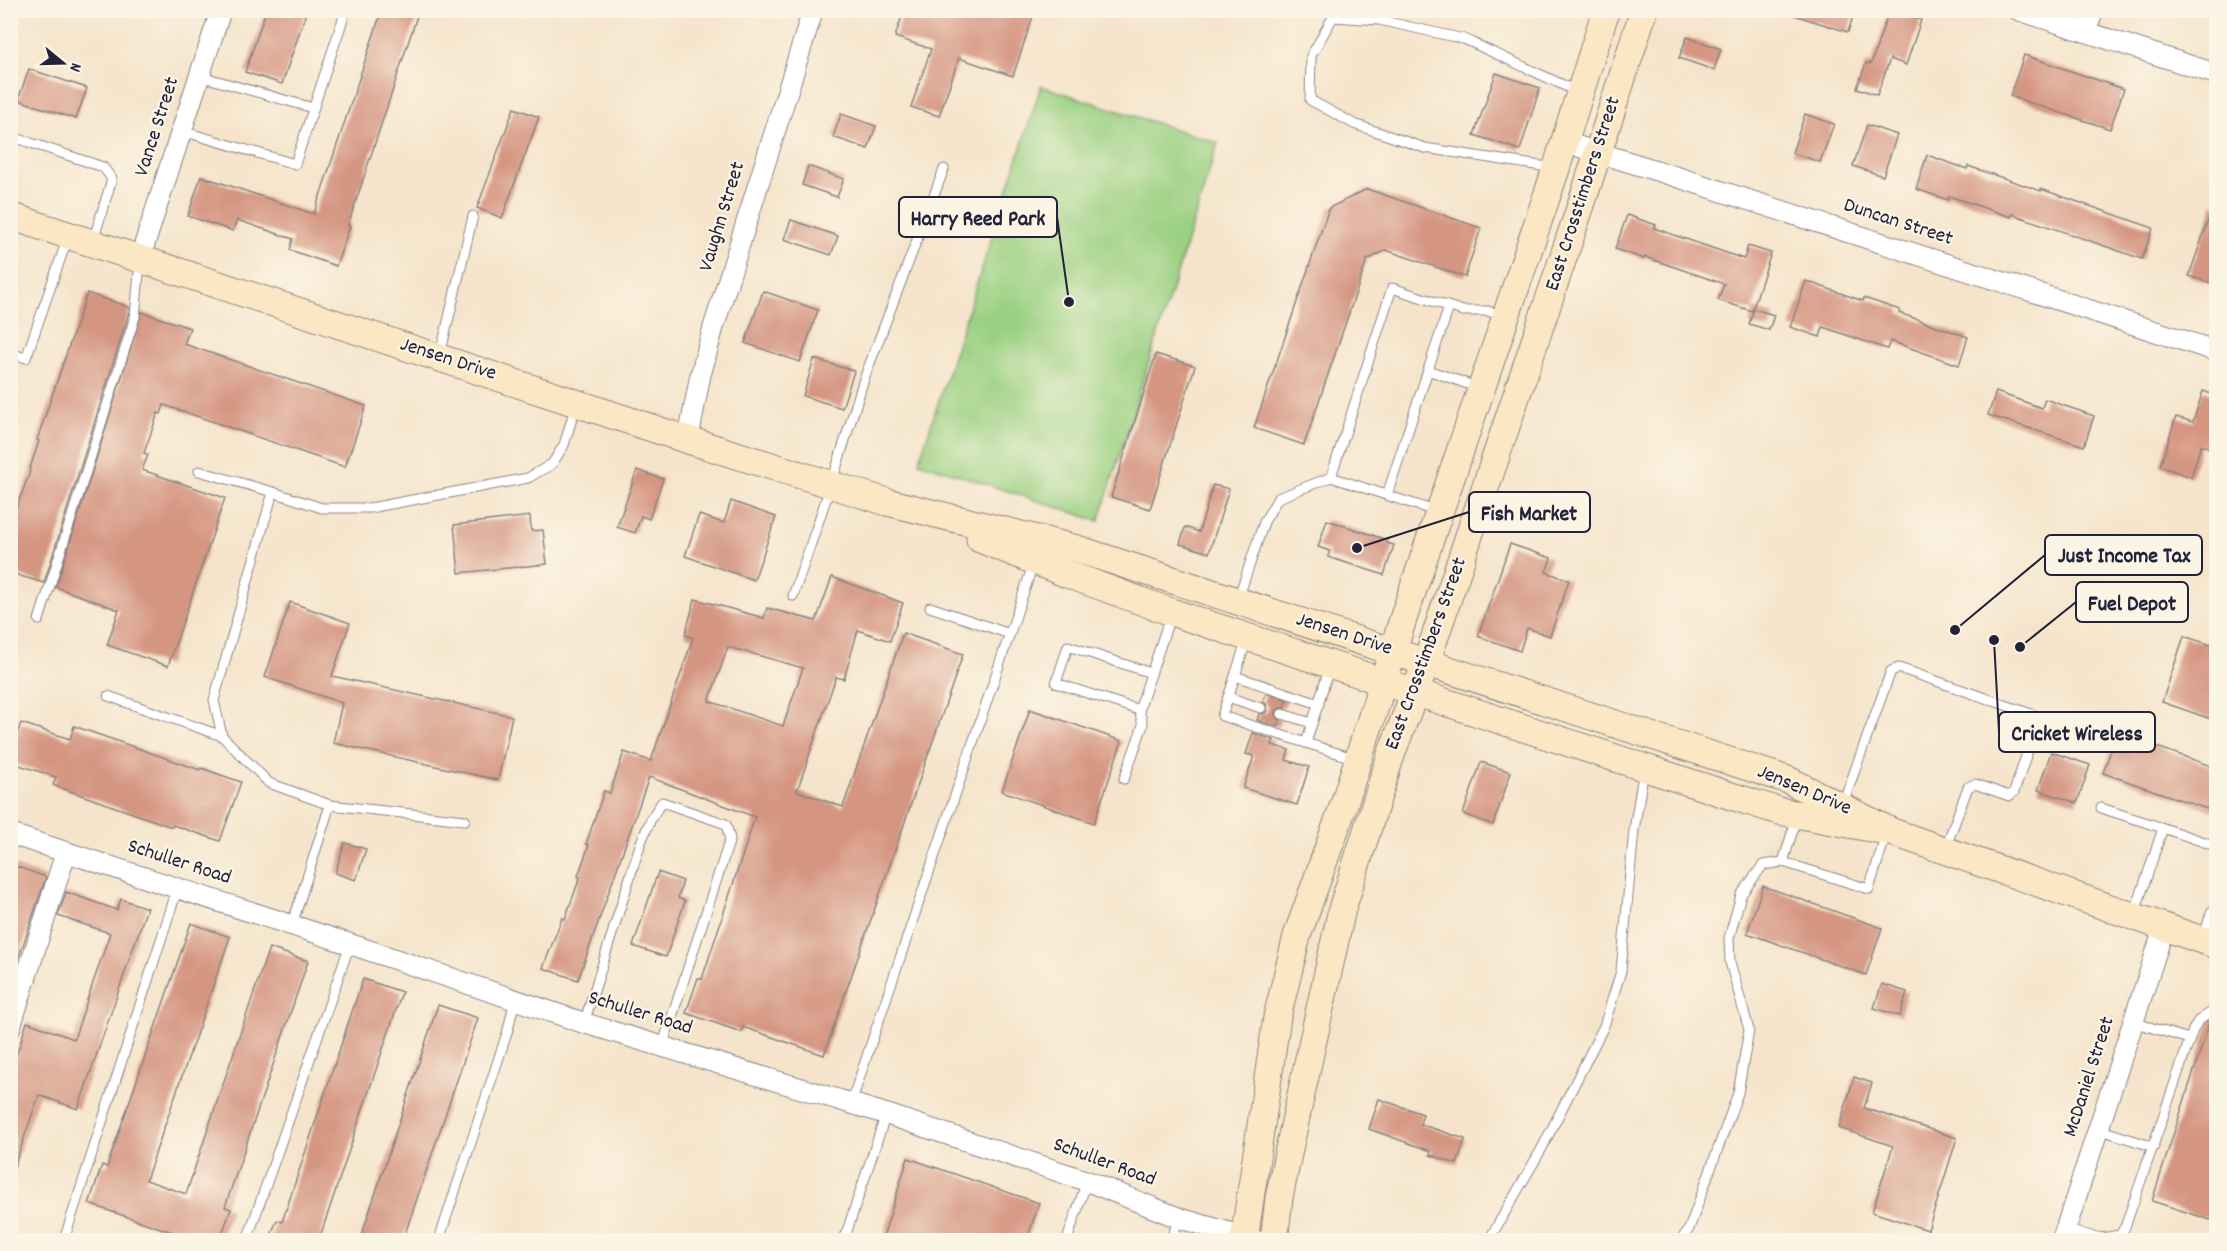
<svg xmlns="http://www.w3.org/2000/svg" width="2227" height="1251" font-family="Dekko,sans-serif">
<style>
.green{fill:#9ad081;stroke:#5e795e;stroke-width:1.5}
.building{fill:#d49581;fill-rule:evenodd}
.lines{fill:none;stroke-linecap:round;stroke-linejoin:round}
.service-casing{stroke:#8c8383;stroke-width:11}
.minor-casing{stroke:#8c8383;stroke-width:22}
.secondary-casing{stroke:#8c8383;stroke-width:29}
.service{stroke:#fff;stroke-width:9}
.minor{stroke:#fff;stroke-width:20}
.secondary{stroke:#fbe7c3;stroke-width:27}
.labels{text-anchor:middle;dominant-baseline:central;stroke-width:4.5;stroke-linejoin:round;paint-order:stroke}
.street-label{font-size:21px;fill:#22223b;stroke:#fcf5e5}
.leader{fill:none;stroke:#22223b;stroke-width:2}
.callout-dot{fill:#22223b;stroke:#fcf5e5;stroke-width:2}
.callout{fill:#fcf5e5;stroke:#22223b;stroke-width:2}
.callout-label{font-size:22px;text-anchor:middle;font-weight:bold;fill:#22223b}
</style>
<rect width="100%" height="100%" fill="#fcf5e5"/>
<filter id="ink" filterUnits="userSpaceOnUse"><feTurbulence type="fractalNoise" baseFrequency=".0167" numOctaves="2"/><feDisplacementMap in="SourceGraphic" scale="12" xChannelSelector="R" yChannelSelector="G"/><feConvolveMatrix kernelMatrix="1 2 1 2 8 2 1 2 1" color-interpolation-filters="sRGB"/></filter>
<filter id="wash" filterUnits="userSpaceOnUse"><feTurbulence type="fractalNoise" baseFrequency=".008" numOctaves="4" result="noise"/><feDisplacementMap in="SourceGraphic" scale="24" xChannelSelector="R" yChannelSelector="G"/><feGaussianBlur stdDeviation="1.35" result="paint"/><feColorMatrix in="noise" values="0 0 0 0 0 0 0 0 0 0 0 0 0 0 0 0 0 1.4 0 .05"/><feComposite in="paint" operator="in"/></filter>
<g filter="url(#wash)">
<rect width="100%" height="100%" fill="#f5e4cb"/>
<path class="green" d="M1041,86L1218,143L1099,521L919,462Z"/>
<g id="blocks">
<g class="building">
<path d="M266,10H307L282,84L245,72Z"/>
<path d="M382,10H419L348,225L350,226L336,266L290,250L293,239L237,220L233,231L188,216L201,176L314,214Z"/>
<path d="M904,10H1035L1013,76L959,58L939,116L911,107L931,49L895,37Z"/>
<path d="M1792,10H1855L1848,32L1791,14Z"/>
<path d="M1889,10L1921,20L1906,65L1890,59L1877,95L1857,88L1866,63L1871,64Z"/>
<path d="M1687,37L1721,49L1714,70L1679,58Z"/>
<path d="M2024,55L2124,89L2110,129L2010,96Z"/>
<path d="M29,69L87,88L76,119L18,100Z"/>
<path d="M1496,73L1540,88L1520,150L1474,135Z"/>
<path d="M514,108L539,117L502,218L477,208Z"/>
<path d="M841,114L876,126L868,149L833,137Z"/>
<path d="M1805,114L1834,124L1820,162L1792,153Z"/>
<path d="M1867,125L1897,135L1883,176L1853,166Z"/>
<path d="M1927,155L1967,169L1968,166L2041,191V189L2153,228L2142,259L2012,214L2011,217L1949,196L1948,200L1916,189Z"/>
<path d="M808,166L844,179L837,197L802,185Z"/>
<path d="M1367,189L1481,228L1465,277L1386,250L1367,260L1304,445L1254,428L1329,208Z"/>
<path d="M2214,203L2217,204V285L2189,276Z"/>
<path d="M1627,215L1656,225L1654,228L1744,259L1748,246L1771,253L1752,311L1718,300L1724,284L1645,257L1644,259L1615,249Z"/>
<path d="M791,220L838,236L831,255L784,239Z"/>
<path d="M1806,281L1863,301L1864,298L1900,310L1899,313L1968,337L1959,365L1890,341L1887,349L1823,327L1820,337L1790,327Z"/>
<path d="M763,291L818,310L800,362L745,343Z"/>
<path d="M87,293L129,307L128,316L44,583L10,573V524L30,472L29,471L39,441L37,440Z"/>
<path d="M1754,309L1774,315L1769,330L1749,324Z"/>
<path d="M142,312L190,328L184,344L366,406L345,467L164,405L161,414L158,413L144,453L148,455L142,470L225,498L168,666L107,645L119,610L56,587Z"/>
<path d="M1156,354L1195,366L1150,509L1111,497Z"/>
<path d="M814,359L854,371L842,408L803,396Z"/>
<path d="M2203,391L2217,396V450L2201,445L2191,477L2160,466L2176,417L2193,422Z"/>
<path d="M1996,392L2042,408L2045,399L2094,416L2084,446L1988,415Z"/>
<path d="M637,470L663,479L649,519L641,516L635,533L617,527Z"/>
<path d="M1213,485L1229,489L1209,553L1180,544L1185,527L1199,532Z"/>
<path d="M731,501L776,517L754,580L685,556L699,515L724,523Z"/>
<path d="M530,516L531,531L543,530L547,564L459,573L454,525Z"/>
<path d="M1327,520L1387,540L1386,543L1394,545L1384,575L1328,557L1330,551L1318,547Z"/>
<path d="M1510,544L1551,558L1546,572L1569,580L1550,636L1527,628L1520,651L1478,636Z"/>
<path d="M832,577L903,603L890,641L858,630L844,679L836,677L797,791L843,807L903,633L963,654L824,1055L743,1027L741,1032L686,1013L698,978L702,979L755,817L649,777L578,980L543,968L562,918L565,919L580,877L578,876L589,845L586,844L604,791L610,793L624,752L651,761L693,638L685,635L695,599L764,618L767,608L816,621ZM728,647L803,668L783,726L709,701Z"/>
<path d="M290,602L350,623L332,676L512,716L498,780L333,743L342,703L265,677Z"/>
<path d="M2184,636L2217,647V704L2211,719L2162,702Z"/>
<path d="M1266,693L1287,700L1284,708H1280L1276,712V716L1280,720L1278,727L1257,720L1259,714L1265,713L1268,710L1266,704L1263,702Z"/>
<path d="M1030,709L1122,741L1094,823L1002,791Z"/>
<path d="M21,723L70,739L74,726L200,770L201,768L241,782L220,841L173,825L172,827L53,785L56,777L10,762V753Z"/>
<path d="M1253,733L1274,740L1272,745L1289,750L1286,760L1309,767L1297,805L1243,788L1254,756L1246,754Z"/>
<path d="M2117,733L2217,768V799L2213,811L2103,773Z"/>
<path d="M2051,752L2090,765L2077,803L2038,790Z"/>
<path d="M1481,762L1511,772L1493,825L1463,814Z"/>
<path d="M345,843L366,849L356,880L335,873Z"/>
<path d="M15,866L46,877L13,975L10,974V879Z"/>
<path d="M658,872L683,881L678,898L685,901L666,957L633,946Z"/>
<path d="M1763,886L1882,928L1866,975L1747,933Z"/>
<path d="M66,892L117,910L121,899L147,908L78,1109L39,1095L13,1170H10V1076L27,1022L74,1039L110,933L58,916Z"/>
<path d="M191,923L230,937L146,1180L186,1194L269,948L308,961L225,1207L231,1209L220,1240H196L89,1204L102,1165L107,1167Z"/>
<path d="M363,979L402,992L319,1240H269L277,1220L282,1222Z"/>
<path d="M1882,984L1907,992L1900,1016L1874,1008Z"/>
<path d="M438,1005L478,1018L403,1240H360Z"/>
<path d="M2217,1017V1222L2152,1201L2210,1021Z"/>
<path d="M1854,1077L1872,1083L1864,1108L1957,1138L1928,1230L1872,1212L1893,1146L1839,1128Z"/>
<path d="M1379,1099L1423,1114L1420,1124L1465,1139L1457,1164L1430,1155L1431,1151L1369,1129Z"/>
<path d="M908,1158L1039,1203L1027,1240H882Z"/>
</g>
</g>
</g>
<g filter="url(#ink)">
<use href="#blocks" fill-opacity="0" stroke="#8c8383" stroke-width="1.5"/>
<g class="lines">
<defs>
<g id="service">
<path d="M200,76L313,108"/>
<path d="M182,131L295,164L346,10"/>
<path d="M10,136L103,167L112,179L93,241"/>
<path d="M1554,168L1425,148L1354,124L1310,100L1311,56L1333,17L1379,20L1464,39L1576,91"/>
<path d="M10,353L26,358L68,237"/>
<path d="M440,355L473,216"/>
<path d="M1428,370L1449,307"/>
<path d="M199,471L273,492"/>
<path d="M1387,495L1428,370L1479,388"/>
<path d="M1438,512L1331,477L1392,288L1463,311H1488L1503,316"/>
<path d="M793,596L831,485L864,379L944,169"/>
<path d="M1238,599L1264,522L1278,498L1331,477"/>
<path d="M930,607L1010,634"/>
<path d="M39,620L135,317L140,263"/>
<path d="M1247,639L1222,716L1306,743"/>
<path d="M1330,666L1306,743L1356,759"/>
<path d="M1151,673L1068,646L1056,683L1139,710L1171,614"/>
<path d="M1235,676L1319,704"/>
<path d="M108,696L222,736"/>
<path d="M1228,697L1261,708"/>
<path d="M1282,714L1312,723"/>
<path d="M1124,779L1143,725L1139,710"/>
<path d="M1843,803L1891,671L1899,668L2034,715L2037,723L2014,792L2009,796L1975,784L1968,787L1945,849"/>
<path d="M330,805L465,820"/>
<path d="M2101,808L2163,828"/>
<path d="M1797,817L1783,862L1869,889L1887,832"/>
<path d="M2134,915L2163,828L2216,846"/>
<path d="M292,925L330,805L269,783L222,736L214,700L273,492L322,508H370L528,478L552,464L564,445L576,405"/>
<path d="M2133,1022L2189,1039"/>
<path d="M584,1023L641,842L652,817L662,802L726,824L730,839L662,1047"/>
<path d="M851,1103L1034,562"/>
<path d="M2098,1129L2154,1147"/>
<path d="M2065,1230L2101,1238L2120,1235L2125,1227L2193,1030L2198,1021L2216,1009"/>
<path d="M64,1240L178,887"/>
<path d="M247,1240L350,944"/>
<path d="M439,1240L508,1030L515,999"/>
<path d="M844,1240L886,1114"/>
<path d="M1067,1240L1087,1181"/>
<path d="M1171,1240L1179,1218"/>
<path d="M1489,1240L1541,1150L1604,1026L1621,971L1634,830L1644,769"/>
<path d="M1681,1240L1689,1229L1738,1093L1749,1030L1730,962L1729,938L1741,895L1763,865L1783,862"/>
</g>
<g id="minor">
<path d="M2018,10L2216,74"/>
<path d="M2086,32L2093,10"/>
<path d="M1564,142L1674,176L2216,351"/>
<path d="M140,258L221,10"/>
<path d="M688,440L700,377L713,329L813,10"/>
<path d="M10,834L350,944L584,1023L886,1114L1087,1181L1179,1218L1255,1240"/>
<path d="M2208,942L2216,915"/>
<path d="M10,1028L66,852"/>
<path d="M2062,1240L2164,928"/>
</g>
<g id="secondary">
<path d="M10,216L688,440L887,502L1074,548L1788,780L1892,832"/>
<path d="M980,539L1067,574L1171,612L1728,795L1779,811L1892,832L2216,945"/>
<path d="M1244,1240L1277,1017L1297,936L1342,810L1404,616L1556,169L1606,10"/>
<path d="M1274,1240L1279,1198L1289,1149L1342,909L1392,752L1426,663L1581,205L1644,10"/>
</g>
</defs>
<use href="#service" class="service-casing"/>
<use href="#minor" class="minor-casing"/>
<use href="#secondary" class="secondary-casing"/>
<use href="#service" class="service"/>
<use href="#minor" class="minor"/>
<use href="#secondary" class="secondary"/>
</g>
</g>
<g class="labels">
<g class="street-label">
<text transform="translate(158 127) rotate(-72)">Vance Street</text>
<text transform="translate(1584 194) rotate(-72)">East Crosstimbers Street</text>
<text transform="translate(723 217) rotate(-73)">Vaughn Street</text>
<text transform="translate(1898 223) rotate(18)">Duncan Street</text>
<text transform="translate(448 360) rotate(18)">Jensen Drive</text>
<text transform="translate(1344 635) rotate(18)">Jensen Drive</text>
<text transform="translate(1427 654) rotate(-70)">East Crosstimbers Street</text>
<text transform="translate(1804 791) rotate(23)">Jensen Drive</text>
<text transform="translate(179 863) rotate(18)">Schuller Road</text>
<text transform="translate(640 1014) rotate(17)">Schuller Road</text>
<text transform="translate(2090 1077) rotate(-72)">McDaniel Street</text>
<text transform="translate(1104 1163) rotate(20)">Schuller Road</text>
</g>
</g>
<path class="leader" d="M1069 302L1057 217M1357 548L1469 512M1955 630L2045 555M2020 647L2076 602M1994 640L1999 732"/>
<g class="callout-dot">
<circle cx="1069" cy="302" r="6"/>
<circle cx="1357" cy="548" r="6"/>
<circle cx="1955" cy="630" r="6"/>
<circle cx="2020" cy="647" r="6"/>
<circle cx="1994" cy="640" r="6"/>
</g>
<g class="callout">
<rect x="899" y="197" width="158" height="40" rx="6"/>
<rect x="1469" y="492" width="121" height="40" rx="6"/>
<rect x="2045" y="535" width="157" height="40" rx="6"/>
<rect x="2076" y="582" width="112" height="40" rx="6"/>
<rect x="1999" y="712" width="156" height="40" rx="6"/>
</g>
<g class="callout-label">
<text x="978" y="225">Harry Reed Park</text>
<text x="1529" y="520">Fish Market</text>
<text x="2124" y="562">Just Income Tax</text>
<text x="2132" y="610">Fuel Depot</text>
<text x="2077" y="740">Cricket Wireless</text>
</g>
<rect width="2227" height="1251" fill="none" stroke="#fcf5e5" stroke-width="36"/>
<g transform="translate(63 63) rotate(109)" stroke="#fcf5e5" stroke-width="4.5" paint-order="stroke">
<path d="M0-4.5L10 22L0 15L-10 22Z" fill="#22223b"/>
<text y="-9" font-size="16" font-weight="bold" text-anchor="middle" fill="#22223b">N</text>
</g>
</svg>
